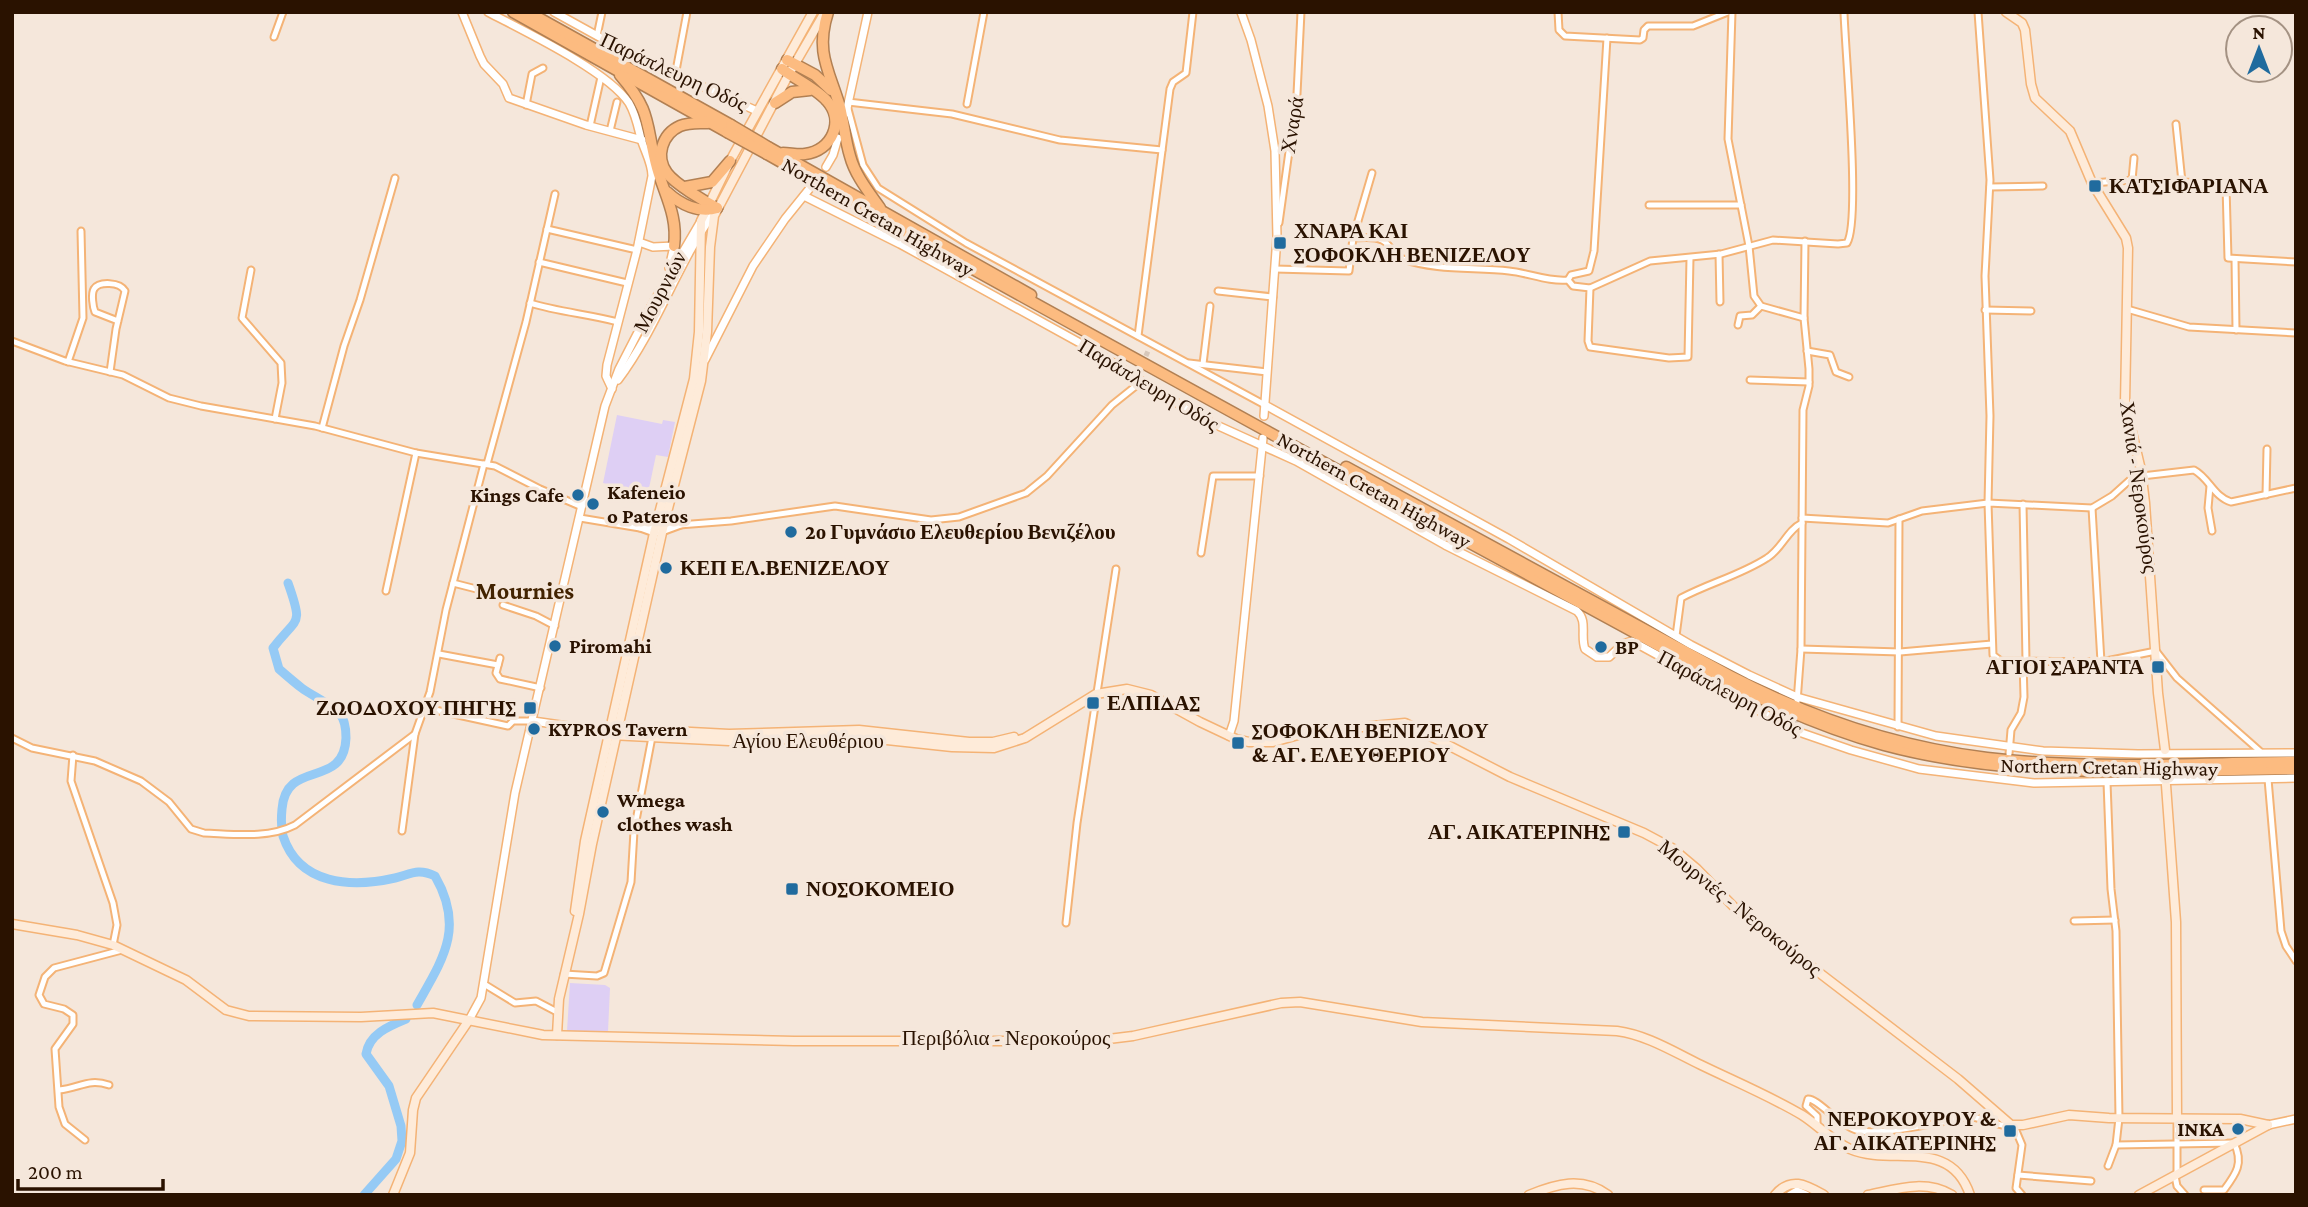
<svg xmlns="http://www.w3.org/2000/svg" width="2308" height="1207" font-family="'Crimson Pro',serif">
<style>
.green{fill:#decff4}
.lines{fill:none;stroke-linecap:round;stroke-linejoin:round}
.river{stroke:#95caf5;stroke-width:9}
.minor-tunnel{stroke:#d7c7ba;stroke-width:5;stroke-dasharray:5 2.5;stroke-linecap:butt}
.minor-casing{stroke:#f4b376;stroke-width:9}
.tertiary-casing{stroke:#f4b376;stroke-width:10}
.secondary-casing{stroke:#f4b376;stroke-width:11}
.motorway-casing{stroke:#b28053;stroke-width:13}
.minor{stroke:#fff;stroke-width:5}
.tertiary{stroke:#fff;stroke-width:7}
.secondary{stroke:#feebd9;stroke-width:8}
.motorway{stroke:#fcbb80;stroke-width:10}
.motorway-bridge-casing{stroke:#b28053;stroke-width:13;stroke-linecap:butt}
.motorway-bridge{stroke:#fcbb80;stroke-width:10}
.poi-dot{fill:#206b9e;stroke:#f5e7db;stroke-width:2.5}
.labels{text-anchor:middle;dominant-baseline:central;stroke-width:7;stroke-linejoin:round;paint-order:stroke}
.street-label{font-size:21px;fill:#2a1200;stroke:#f5e7db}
.poi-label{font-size:21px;font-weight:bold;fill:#2a1200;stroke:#f5e7db;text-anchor:start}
.quarter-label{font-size:24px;font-weight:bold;fill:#422301;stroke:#f5e7db}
</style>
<rect width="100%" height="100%" fill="#f5e7db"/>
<g class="green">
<path d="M617,415L662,424L663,420L675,422L668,457L656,455L648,493L603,483Z"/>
<path d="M570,983L605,985L610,988L608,1032L567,1031Z"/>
</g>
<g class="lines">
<g class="river">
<path d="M288,583C304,628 297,616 273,648L279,669C287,676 295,683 303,689C315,697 329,703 339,713C345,719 346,729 346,738C344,790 286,758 282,809C281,819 281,827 283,836C299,885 351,888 395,878C411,874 418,868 435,876C465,928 443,959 417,1005"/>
<path d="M364,1195L396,1159L402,1141L401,1126L389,1086L366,1054C369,1034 389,1026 406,1019"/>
</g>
<g class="minor-tunnel">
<path d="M1143,363L1148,351"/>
<path d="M1796,723L1797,712"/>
</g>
<defs>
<g id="minor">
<path d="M1558,12L1559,30L1565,36L1640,40L1643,38L1644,30L1648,26H1693L1728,12"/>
<path d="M1732,12L1728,139L1749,246L1754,296L1761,306L1804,318"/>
<path d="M1978,12L1990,180L1985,276L1990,416L1988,503L1993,655L2001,661L2101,662L2156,651L2177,678L2262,753"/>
<path d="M597,36L602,12"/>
<path d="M274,37L283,12"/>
<path d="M1607,38L1594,251L1589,271L1571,275L1568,280L1573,286L1590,288L1588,341L1590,347L1669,358L1688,357L1690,258"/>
<path d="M675,76L687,12"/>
<path d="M848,102L952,114L1060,140L1162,150"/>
<path d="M967,104L984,12"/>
<path d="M526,105L532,74L543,68"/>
<path d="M848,109L863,165L878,188L966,243L1265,405"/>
<path d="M2176,124L2182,182L2224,184L2226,186L2228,258L2296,262"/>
<path d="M590,126L601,77"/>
<path d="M610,131L617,102"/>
<path d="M2092,183L2132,180L2134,158"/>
<path d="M1990,187L2043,186"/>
<path d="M1649,205H1741"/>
<path d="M1279,223L1297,94L1301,12"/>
<path d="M547,229L637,250"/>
<path d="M1353,238L1372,173"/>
<path d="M1719,254L1720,302"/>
<path d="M2235,259L2236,330"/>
<path d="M539,262L627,283"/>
<path d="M1275,269L1349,271L1353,238C1364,238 1380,235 1388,245C1394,252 1394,256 1403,259C1436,271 1475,267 1509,271C1529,273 1548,282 1568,280"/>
<path d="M251,270L242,318L281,363L282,383L275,419"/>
<path d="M1590,288L1650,261L1721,254L1773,240L1838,244L1847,243C1861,221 1845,50 1844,12"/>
<path d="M1218,291L1273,297"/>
<path d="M530,303C559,312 588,314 618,322"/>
<path d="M2127,309L2189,327L2296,333"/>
<path d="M1985,310L2031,311"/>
<path d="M1738,325L1740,316L1752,315L1761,306"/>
<path d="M1138,336L1170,89L1173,82L1186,73L1193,12"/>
<path d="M12,341L65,361L123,375L169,398L201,406L315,426L416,453L495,466L540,489L582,507"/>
<path d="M1807,351L1830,355L1836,372L1849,377"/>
<path d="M68,362L83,318L81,231"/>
<path d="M1189,363L1267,372"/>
<path d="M1203,364L1210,306"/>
<path d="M110,372L116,329L125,291C120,282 99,281 94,289C91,294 93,307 95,312L118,321"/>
<path d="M1135,376L1140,369"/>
<path d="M1750,380L1809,382"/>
<path d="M322,428L344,346L360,300L395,178"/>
<path d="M487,464L526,322L555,194"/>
<path d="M2142,476L2194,470C2209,478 2214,497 2231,502L2296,488"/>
<path d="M2210,486L2208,508L2212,531"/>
<path d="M2266,495L2267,449"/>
<path d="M2023,504L2026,661"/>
<path d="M2092,508L2101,662"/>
<path d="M580,518L640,528L654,533L662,532L681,525"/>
<path d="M1802,518L1888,523L1922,511L1988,503L2092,508L2112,496L2141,470"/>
<path d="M640,528L731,521L835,506L931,520L959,517L1026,493L1047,476L1112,405L1142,381"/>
<path d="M1201,553L1213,476H1260"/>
<path d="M453,583L492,593"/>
<path d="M386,591L416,453"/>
<path d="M503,605L536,616L555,626"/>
<path d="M1676,636L1681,598C1709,583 1741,575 1767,558C1782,549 1787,530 1802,523"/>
<path d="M1801,649L1900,652L1992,644"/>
<path d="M439,654L498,665"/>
<path d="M500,658L496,673L500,679L541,688"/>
<path d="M1797,702L1801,649L1803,410L1809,386V369L1804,318L1805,241"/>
<path d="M426,708L508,726L513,721H533"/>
<path d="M1898,727L1899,519"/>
<path d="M12,738L32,748L95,761L141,781L169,802L191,829L204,833C233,834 268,839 295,825L415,734"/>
<path d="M2009,754L2011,730L2021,713L2024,697L2023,661"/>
<path d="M73,755L71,781L113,903L117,925L113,945"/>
<path d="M2268,779L2281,931L2286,946L2296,961"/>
<path d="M2107,782L2111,889L2116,931L2119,1118L2116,1145L2108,1166"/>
<path d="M402,831L415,734L430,692L446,610L484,464"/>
<path d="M2074,921L2115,920"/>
<path d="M1066,923L1077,823L1116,569"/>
<path d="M564,974L597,976L604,973L631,882L634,831L652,737"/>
<path d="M484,984L515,1003L536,1001L557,1012"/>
<path d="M59,1090C80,1088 88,1078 109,1085"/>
<path d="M2177,1118V1175"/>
<path d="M1817,1125V1116L1806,1106L1808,1099C1817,1098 1839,1125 1856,1130C1878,1137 1944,1121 1969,1117C1985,1117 1999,1128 2014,1126L2022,1145L2016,1188L2022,1195"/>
<path d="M85,1140L65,1124L59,1107L55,1049L73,1024V1015L64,1009L44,1004L39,995L45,977L54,968L122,950"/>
<path d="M2116,1145L2234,1143C2244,1163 2236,1174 2224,1190H2204"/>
<path d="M2018,1175L2091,1181"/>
<path d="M2175,1176L2177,1186L2185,1195"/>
</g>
<g id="tertiary">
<path d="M462,12L480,56L484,64L503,84L509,98L586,125L642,140"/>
<path d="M488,12C524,31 608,71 629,103C636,115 638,127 641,139C645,152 652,163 652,176L637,250L607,365L606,376L612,389"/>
<path d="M554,12L632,55L757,111"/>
<path d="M1241,12L1251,40L1268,106L1275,151L1277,237L1264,416"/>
<path d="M846,113L868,12"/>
<path d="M826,167L833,155L838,138"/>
<path d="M804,196L900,244L1089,348L1201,418L1296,461L1445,545L1577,611C1588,621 1580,636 1585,649L1597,657H1609L1623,644L1632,641L1796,731L1851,750L1919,769L2034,783L2296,778"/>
<path d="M639,242L653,247L674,246L669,268"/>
<path d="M705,360L753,266L785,219L810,188"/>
<path d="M618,380C657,328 677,264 715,211"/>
<path d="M1265,405L1509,539L1691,645L1749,675L1797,697L1936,736L2043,751L2138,754L2296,753"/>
<path d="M533,721L595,730L610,735"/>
<path d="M1229,736L1234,721L1263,438"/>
<path d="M469,1020L481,998L515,793L605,406L619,369L653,303L701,221"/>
<path d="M2268,1125L2296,1119"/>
<path d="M1790,1195L1797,1191L1806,1195"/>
</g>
<g id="secondary">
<path d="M2006,12L2022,23L2025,30L2031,84L2035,98L2070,131L2092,183L2126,238L2128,248L2125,403L2141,470L2145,503L2158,693L2165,750"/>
<path d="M615,728L729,734L859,730L969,742H993L1014,737"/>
<path d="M610,735L729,741L859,737L952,747L994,748L1025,738L1096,694L1127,689L1151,695L1200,722L1236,739L1249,742H1273L1309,732L1405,723L1510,777L1644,833L1672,848L1697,869L1736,909L1958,1079L2011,1125H2023L2069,1115L2109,1118L2240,1119L2268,1125"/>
<path d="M2166,785L2176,922L2177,1118"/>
<path d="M575,911L585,841L654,533L694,379L699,332L701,221L730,161L813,12"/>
<path d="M12,924L77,935L113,945L186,980L226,1010L249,1016L361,1017L433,1013L543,1035L794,1041H1092L1133,1036L1281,1003L1300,1002L1422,1022L1617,1031C1647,1035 1674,1052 1701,1065C1734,1081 1770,1096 1802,1115C1818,1125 1832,1141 1850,1149C1892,1167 1950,1136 1970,1195"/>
<path d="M557,1035L559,999L579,914L592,844L664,524L701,381L707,332L710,247L714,216L789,74L825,12"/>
<path d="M393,1195L410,1153L413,1110L416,1098L469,1020"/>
<path d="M1529,1195C1556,1184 1582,1176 1608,1195"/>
<path d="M1775,1195C1791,1176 1806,1185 1824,1195"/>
<path d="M1868,1195C1897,1189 1925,1179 1952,1195"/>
<path d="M2139,1195L2268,1125"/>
</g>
<g id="motorway">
<path d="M513,12L727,132"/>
<path d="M528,12L731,125"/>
<path d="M828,12C815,52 829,70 840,107C844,123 845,140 850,156C855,175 868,191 880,208"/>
<path d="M787,60L815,75L831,90"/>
<path d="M782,69C795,79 817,89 827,101C845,121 832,151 805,154C798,155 790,153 783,153"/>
<path d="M620,75C653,113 645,124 657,168C665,196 678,216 674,246"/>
<path d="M775,103L792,92L810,90"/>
<path d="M708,123C698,123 689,122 680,126C662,134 655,157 667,173C675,184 704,201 717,208"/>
<path d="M768,147L1031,295"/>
<path d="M767,154C997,284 1229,410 1461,538C1525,573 1589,608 1654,643C1728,684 1802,722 1884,745C2018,781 2159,770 2296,769"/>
<path d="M685,187L712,182L730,161"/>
<path d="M667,192C680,204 699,214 717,208"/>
<path d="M1346,467L1730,676C1811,718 1897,747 1987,758C2089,770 2194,763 2296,762"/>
</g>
</defs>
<use href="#minor" class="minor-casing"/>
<use href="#tertiary" class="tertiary-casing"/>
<use href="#secondary" class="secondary-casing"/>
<use href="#motorway" class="motorway-casing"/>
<use href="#minor" class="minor"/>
<use href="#tertiary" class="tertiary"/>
<use href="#secondary" class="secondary"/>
<use href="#motorway" class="motorway"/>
<defs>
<g id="motorway-bridge">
<path d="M731,125L768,147"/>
<path d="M727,132L767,154"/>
</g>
</defs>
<use href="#motorway-bridge" class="motorway-bridge-casing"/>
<use href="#motorway-bridge" class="motorway-bridge"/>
</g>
<g class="poi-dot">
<rect x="2088" y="179" width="14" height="14" rx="3.5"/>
<rect x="1273" y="236" width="14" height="14" rx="3.5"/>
<circle cx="578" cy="495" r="7"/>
<circle cx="593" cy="504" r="7"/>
<circle cx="791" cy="532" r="7"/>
<circle cx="666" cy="568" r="7"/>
<circle cx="555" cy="646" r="7"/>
<circle cx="1601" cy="647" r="7"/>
<rect x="2151" y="660" width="14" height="14" rx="3.5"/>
<rect x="1086" y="696" width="14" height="14" rx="3.5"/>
<rect x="523" y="701" width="14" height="14" rx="3.5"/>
<circle cx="534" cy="729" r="7"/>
<rect x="1231" y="736" width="14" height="14" rx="3.5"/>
<circle cx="603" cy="812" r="7"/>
<rect x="1617" y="825" width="14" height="14" rx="3.5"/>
<rect x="785" y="882" width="14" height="14" rx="3.5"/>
<circle cx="2238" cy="1129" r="7"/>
<rect x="2003" y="1124" width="14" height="14" rx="3.5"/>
</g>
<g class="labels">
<g class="street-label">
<text transform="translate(674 72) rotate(25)">Παράπλευρη Οδός</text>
<text transform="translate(1292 125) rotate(-81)">Χναρά</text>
<text transform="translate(878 217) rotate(30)">Northern Cretan Highway</text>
<text transform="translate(660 292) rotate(-62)">Μουρνιών</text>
<text transform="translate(1149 385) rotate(31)">Παράπλευρη Οδός</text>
<text transform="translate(2139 487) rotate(82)">Χανιά - Νεροκούρος</text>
<text transform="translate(1374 490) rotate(29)">Northern Cretan Highway</text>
<text transform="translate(1730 693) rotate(28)">Παράπλευρη Οδός</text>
<text x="808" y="741">Αγίου Ελευθέριου</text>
<text transform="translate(2109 767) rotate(1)">Northern Cretan Highway</text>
<text transform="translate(1740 908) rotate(39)">Μουρνιές - Νεροκούρος</text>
<text x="1006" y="1038">Περιβόλια - Νεροκούρος</text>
</g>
<g class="poi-label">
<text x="2109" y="186">ΚΑΤΣΙΦΑΡΙΑΝΑ</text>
<text x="1294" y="231">ΧΝΑΡΑ ΚΑΙ<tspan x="1294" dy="24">ΣΟΦΟΚΛΗ ΒΕΝΙΖΕΛΟΥ</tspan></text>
<text x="607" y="492">Kafeneio<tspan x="607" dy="24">o Pateros</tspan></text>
<text x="564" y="495" text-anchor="end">Kings Cafe</text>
<text x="805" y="532">2ο Γυμνάσιο Ελευθερίου Βενιζέλου</text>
<text x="680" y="568">ΚΕΠ ΕΛ.ΒΕΝΙΖΕΛΟΥ</text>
<text x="569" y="646">Piromahi</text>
<text x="1615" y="647">BP</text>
<text x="2144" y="667" text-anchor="end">ΑΓΙΟΙ ΣΑΡΑΝΤΑ</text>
<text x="1107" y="703">ΕΛΠΙΔΑΣ</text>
<text x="516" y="708" text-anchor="end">ΖΩΟΔΟΧΟΥ ΠΗΓΗΣ</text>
<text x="548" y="729">KYPROS Tavern</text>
<text x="1252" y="731">ΣΟΦΟΚΛΗ ΒΕΝΙΖΕΛΟΥ<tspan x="1252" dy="24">&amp; ΑΓ. ΕΛΕΥΘΕΡΙΟΥ</tspan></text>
<text x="617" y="800">Wmega<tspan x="617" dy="24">clothes wash</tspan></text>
<text x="1610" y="832" text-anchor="end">ΑΓ. ΑΙΚΑΤΕΡΙΝΗΣ</text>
<text x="806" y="889">ΝΟΣΟΚΟΜΕΙΟ</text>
<text x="1996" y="1119" text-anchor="end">ΝΕΡΟΚΟΥΡΟΥ &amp;<tspan x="1996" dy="24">ΑΓ. ΑΙΚΑΤΕΡΙΝΗΣ</tspan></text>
<text x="2224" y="1129" text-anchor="end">INKA</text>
</g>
<g class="quarter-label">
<text x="525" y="590">Mournies</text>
</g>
</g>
<rect width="2308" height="1207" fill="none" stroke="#2a1200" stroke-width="28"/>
<g transform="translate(2259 49)"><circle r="33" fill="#f5e7db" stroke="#a49283" stroke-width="2"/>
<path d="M0-5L12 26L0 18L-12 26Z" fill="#206b9e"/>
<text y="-10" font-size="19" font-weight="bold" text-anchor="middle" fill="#2a1200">N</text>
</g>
<path d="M18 1179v10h145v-10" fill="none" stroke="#2a1200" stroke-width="3.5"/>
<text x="28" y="1179" font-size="21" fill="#2a1200" stroke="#f5e7db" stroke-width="5" paint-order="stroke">200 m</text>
</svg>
